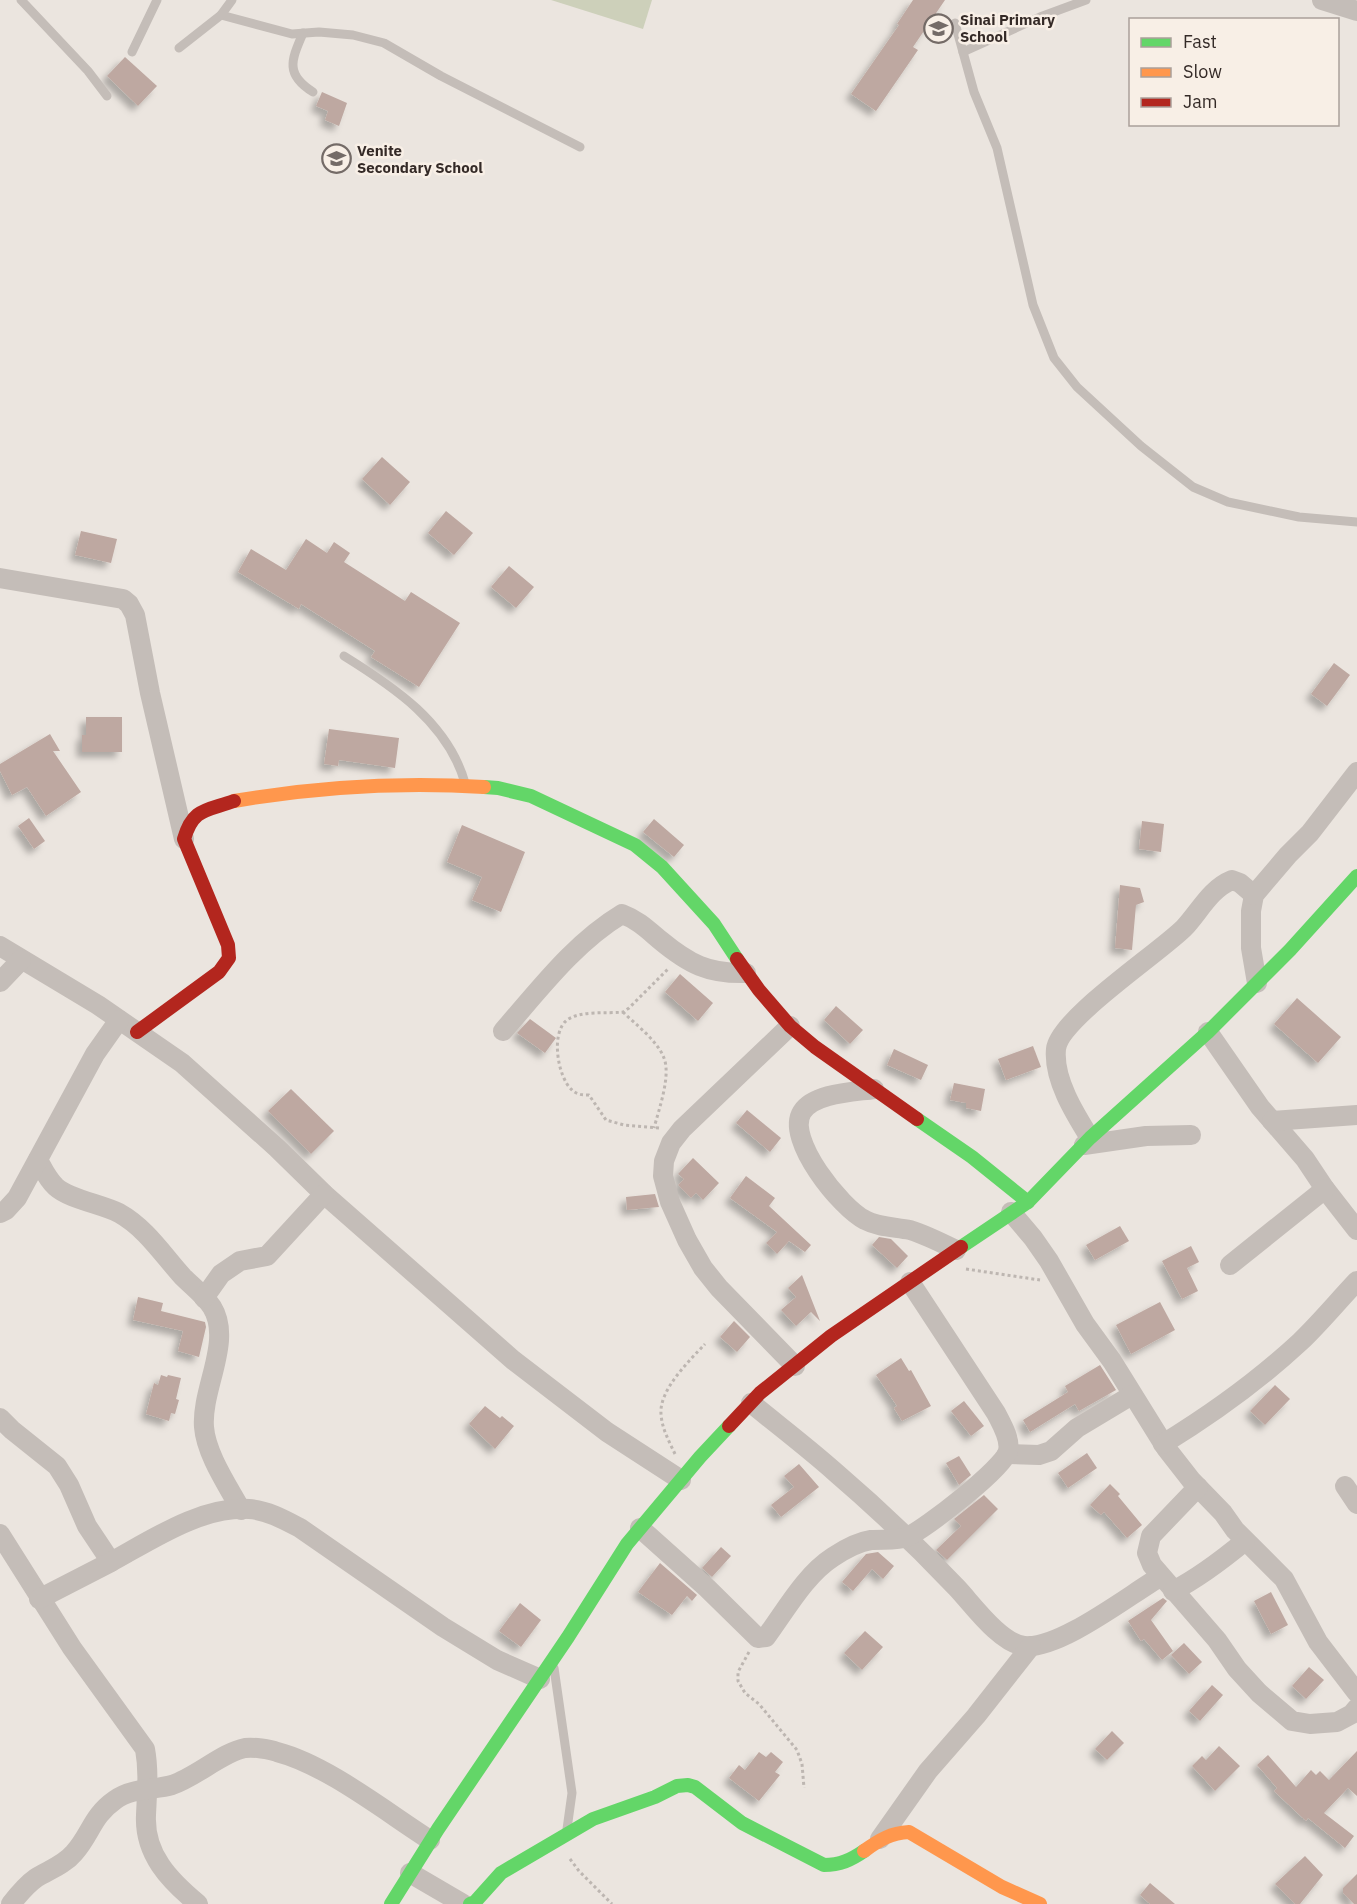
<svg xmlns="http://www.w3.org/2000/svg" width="1357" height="1904" font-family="'IBM Plex Sans',sans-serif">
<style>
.green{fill:#cdd0ba}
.building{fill:#bea8a1;filter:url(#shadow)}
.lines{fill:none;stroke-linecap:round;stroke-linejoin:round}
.path{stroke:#bdb6b1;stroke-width:3;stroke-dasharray:3 3;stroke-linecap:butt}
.lane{stroke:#c4bdb8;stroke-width:9}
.street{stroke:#c4bdb8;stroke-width:20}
.fast{stroke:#63d668;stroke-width:14}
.slow{stroke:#ff974d;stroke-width:14}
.jam{stroke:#b3261e;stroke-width:14}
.labels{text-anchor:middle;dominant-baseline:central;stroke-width:5;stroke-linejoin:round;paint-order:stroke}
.poi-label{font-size:15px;font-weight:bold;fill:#342a27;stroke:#f8efe6;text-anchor:start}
</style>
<defs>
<filter id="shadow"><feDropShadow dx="-5.5" dy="5.5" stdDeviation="3" flood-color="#0004"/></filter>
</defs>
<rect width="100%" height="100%" fill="#ebe5df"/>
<path class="green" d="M551,0H652L643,29Z"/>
<g class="building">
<path d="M913,0H945L913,47L918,50L876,111L851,94L899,25L897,24Z"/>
<path d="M125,57L157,86L138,106L107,76Z"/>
<path d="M322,92L347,103L339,126L325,120L328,111L316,106Z"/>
<path d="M382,457L410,482L390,505L362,479Z"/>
<path d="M446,511L473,533L454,555L428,533Z"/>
<path d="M81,531L117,539L111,563L75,555Z"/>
<path d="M306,539L327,553L334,542L350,553L344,562L405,601L411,592L460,623L419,687L371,657L375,651L301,604L299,609L238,572L251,549L286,570Z"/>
<path d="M509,566L534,587L516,608L491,587Z"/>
<path d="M1334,663L1350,675L1327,706L1311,694Z"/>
<path d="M86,717H122V752H82V735H86Z"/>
<path d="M329,729L399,738L395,768L339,760L338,766L324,764Z"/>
<path d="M50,734L60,751H53L81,792L46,816L27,787L12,795L0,771V764Z"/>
<path d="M29,818L45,841L34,849L18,826Z"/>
<path d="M654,819L684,845L674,857L643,832Z"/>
<path d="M1142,821L1164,824L1161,852L1139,849Z"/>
<path d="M462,825L525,852L501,912L472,900L482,877L447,862Z"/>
<path d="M1120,885L1140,888L1144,902L1136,905L1132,950L1115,948Z"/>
<path d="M680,974L713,1003L698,1021L665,992Z"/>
<path d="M1297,998L1341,1037L1318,1063L1274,1024Z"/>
<path d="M836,1006L863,1030L850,1044L824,1020Z"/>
<path d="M530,1019L556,1038L545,1053L517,1033Z"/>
<path d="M1033,1046L1041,1067L1006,1080L998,1059Z"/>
<path d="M894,1049L928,1065L921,1080L887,1065Z"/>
<path d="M954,1083L985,1089L981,1111L966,1108V1103L950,1100Z"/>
<path d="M291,1089L334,1131L311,1154L268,1111Z"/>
<path d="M747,1110L781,1138L770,1152L736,1123Z"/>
<path d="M693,1158L719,1183L703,1200L696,1193L691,1198L678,1185L684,1179L678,1174Z"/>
<path d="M746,1176L775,1198L769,1206L811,1245L805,1252L789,1241L777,1254L766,1243L777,1232L730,1198Z"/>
<path d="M655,1194L659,1207L627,1210L626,1197Z"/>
<path d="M1120,1226L1129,1241L1095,1260L1086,1245Z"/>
<path d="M879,1237L891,1239L908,1256L897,1268L872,1245Z"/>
<path d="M1191,1246L1199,1262L1187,1268L1198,1291L1182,1299L1162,1261Z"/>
<path d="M802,1275L820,1321L811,1312L796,1326L781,1310L796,1297L788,1288Z"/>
<path d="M138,1297L163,1303L161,1311L205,1322L206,1327L199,1357L178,1351L183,1331L133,1320Z"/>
<path d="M1160,1302L1175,1330L1131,1354L1116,1325Z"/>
<path d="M734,1321L750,1337L737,1352L720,1337Z"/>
<path d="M901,1358L909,1371L911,1370L931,1406L902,1421L894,1408L897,1406L876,1375Z"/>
<path d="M1100,1365L1116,1390L1079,1411L1075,1404L1030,1432L1023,1420L1068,1392L1065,1386Z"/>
<path d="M161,1375L167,1377L168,1375L181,1378L176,1399L179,1400L175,1414L171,1413L169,1421L146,1414L154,1383L158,1385Z"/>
<path d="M1275,1385L1290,1399L1265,1425L1250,1411Z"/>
<path d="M964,1401L984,1426L971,1436L951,1411Z"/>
<path d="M485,1406L500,1418L502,1416L514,1426L495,1449L469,1424Z"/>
<path d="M1087,1453L1097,1468L1068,1488L1058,1473Z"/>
<path d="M959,1456L971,1475L959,1485L946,1463Z"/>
<path d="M799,1464L819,1487L781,1517L771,1505L794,1487L784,1476Z"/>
<path d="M1110,1484L1120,1494L1118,1496L1142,1525L1127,1538L1104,1512L1101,1515L1090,1505Z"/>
<path d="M984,1495L998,1509L947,1560L936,1550L961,1526L954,1519Z"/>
<path d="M721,1547L731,1556L712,1577L702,1568Z"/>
<path d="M878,1552L894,1566L883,1579L872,1569L853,1591L842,1582L866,1554Z"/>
<path d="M660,1563L697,1595L692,1601L687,1596L672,1615L638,1592Z"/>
<path d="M1271,1592L1288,1625L1271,1634L1254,1601Z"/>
<path d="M1163,1598L1167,1601L1151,1620L1173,1651L1162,1660L1144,1639L1141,1641L1128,1621Z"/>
<path d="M520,1603L541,1620L521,1647L499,1631Z"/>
<path d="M865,1631L883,1647L862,1670L844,1653Z"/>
<path d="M1184,1643L1202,1662L1189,1674L1171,1655Z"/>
<path d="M1309,1667L1324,1680L1306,1699L1292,1686Z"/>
<path d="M1212,1685L1223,1695L1200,1721L1189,1711Z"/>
<path d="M1112,1731L1124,1743L1107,1760L1095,1749Z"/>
<path d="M1219,1746L1240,1766L1215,1791L1192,1766L1202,1756L1206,1760Z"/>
<path d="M1357,1751V1796L1348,1788L1324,1813L1354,1836L1345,1848L1308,1818L1306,1821L1274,1791L1277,1788L1257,1765L1268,1755L1296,1787L1311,1770L1316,1775L1320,1771L1329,1780Z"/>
<path d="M759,1752L766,1757L771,1752L783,1762L775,1772L780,1775L759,1801L729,1778L739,1765L745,1770Z"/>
<path d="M1305,1856L1323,1875L1300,1904H1295L1275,1884Z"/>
<path d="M1357,1874V1904H1354L1343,1893V1888Z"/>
<path d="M1150,1883L1175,1904H1150L1140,1895Z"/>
</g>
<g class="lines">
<g class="path">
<path d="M623,1012C636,1025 657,1040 664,1058C671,1076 659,1109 654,1128"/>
<path d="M659,1128L624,1125L606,1120L589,1095C583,1095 577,1095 572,1090C558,1078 550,1033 567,1020C581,1010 606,1014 623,1012L629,1008L668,969"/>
<path d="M966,1269L1040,1280"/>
<path d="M675,1454C669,1441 662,1429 661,1414C659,1390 689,1361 705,1344"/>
<path d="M749,1652L738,1672V1681L745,1693L759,1704L797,1750L802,1764L804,1788"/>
<path d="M570,1859L579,1871L612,1904"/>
</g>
<g class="lane">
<path d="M21,0L88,71L107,96"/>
<path d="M221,15L292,34L319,32L353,35L384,43L441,76L580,147"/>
<path d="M955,23L974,92L997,148L1033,305L1054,358L1077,387L1141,446L1193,487L1228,502L1299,517L1357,522"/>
<path d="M303,33C292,59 284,74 313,92"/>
<path d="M179,48L221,15L232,0"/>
<path d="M132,52L157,0"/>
<path d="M963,52L1040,17L1086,0"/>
<path d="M344,656C394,687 448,723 465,783"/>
<path d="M554,1668L572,1793L567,1829"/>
</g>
<g class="street">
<path d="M1322,0L1357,11"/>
<path d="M0,578L123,599L129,604L135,615L150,693L184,839"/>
<path d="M0,946L98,1005L182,1063L277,1148L324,1194L513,1360L607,1432L681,1480"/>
<path d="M0,982L21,960"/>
<path d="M1257,983L1251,948V911L1254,895L1288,855L1310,833L1357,772"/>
<path d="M790,1026L682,1129L671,1143L664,1161L663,1176L670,1202L687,1240L703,1268L719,1288L795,1366"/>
<path d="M503,1031C539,990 574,943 622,914C638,920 647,929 660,940C689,964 708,974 746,973"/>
<path d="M1208,1032L1260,1107L1305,1159L1325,1189L1357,1230"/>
<path d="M874,1089C854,1092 814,1093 802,1112C785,1139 841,1208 865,1220C878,1227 895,1227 910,1230C926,1235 940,1242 956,1250"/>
<path d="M1272,1121L1357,1115"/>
<path d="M1090,1138C1075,1114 1053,1079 1056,1049C1059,1019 1159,953 1184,928C1200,911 1210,889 1232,880L1240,883L1254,895"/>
<path d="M1084,1145L1146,1136L1191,1135"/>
<path d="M38,1160C43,1169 48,1180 56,1187C69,1199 101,1204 119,1213C146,1228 163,1255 183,1277C193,1287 204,1295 212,1307C233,1341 201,1389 204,1427C206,1454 228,1486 241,1510"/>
<path d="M1011,1212L1033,1238L1049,1261L1085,1324L1112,1361L1166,1448L1191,1480L1223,1513L1235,1530L1284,1579L1318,1642L1357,1693"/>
<path d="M0,1213L6,1210L17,1198L95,1054L119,1020"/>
<path d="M1230,1265L1325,1189"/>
<path d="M204,1298L221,1274L240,1261L267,1256L324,1194"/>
<path d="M751,1403C779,1426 808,1448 835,1472C877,1508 919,1548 957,1588C973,1605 1000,1643 1024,1646C1059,1650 1129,1595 1160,1577"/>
<path d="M0,1418L12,1430L57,1466L69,1485L87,1526L111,1562"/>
<path d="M1163,1444C1212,1414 1258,1381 1300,1342C1320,1323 1338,1301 1357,1281"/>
<path d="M1007,1454L1039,1455L1051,1451L1077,1428L1132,1395"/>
<path d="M1345,1486L1357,1504"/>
<path d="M1198,1487L1151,1536L1147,1553L1152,1565L1217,1640L1237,1669L1259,1693L1292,1721L1310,1724L1337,1722L1352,1714L1357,1708"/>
<path d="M640,1528L707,1588L758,1638L766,1637C786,1610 805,1575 833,1557C845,1549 858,1542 871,1540C883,1539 897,1541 907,1537C925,1529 1004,1468 1008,1451C1011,1439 1001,1423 996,1413L910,1282"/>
<path d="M0,1534L72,1648L145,1749C149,1771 147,1792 146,1815C144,1854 169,1880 198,1904"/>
<path d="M1173,1591C1200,1577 1222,1560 1245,1541"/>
<path d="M39,1599C62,1587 86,1575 109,1563C150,1541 200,1506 249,1509C267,1510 285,1520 300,1528L443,1627L497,1660L540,1679"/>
<path d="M880,1839L928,1771L976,1716L1031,1646"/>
<path d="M410,1873L463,1904"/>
<path d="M11,1904C18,1895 26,1885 36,1878C49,1870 64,1865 74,1853C91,1834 92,1816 115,1800C131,1788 154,1790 172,1785C196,1777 223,1752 245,1748C254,1747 269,1749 277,1752C327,1765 386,1812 430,1840"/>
</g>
<g class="fast">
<path d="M484,787L498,788L531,796L635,845L662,867L714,924L737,959"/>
<path d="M917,1119L972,1157L1028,1202"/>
<path d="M961,1247L1028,1202L1090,1138L1208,1032L1290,950L1357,876"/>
<path d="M391,1904L438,1829L568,1637L627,1544L700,1457L729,1426"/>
<path d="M470,1904L475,1902L501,1873L593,1819L655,1797L677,1786L688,1785L695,1787L742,1823L824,1865C840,1865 851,1860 864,1851"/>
</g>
<g class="slow">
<path d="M234,801C316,787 401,782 484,787"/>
<path d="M864,1851C879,1840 891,1833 909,1832L1002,1887L1040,1904"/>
</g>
<g class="jam">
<path d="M737,959L759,990L790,1026L815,1047L917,1119"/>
<path d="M137,1032L219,972L229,958L228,945L184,839C193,808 206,811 234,801"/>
<path d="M729,1426L760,1393L831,1336L961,1247"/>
</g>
</g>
<defs>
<symbol id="school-ring" viewBox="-11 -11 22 22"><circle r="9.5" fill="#f8efe6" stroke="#746b67" stroke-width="1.5"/><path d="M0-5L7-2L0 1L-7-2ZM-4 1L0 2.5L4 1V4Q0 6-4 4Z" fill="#746b67"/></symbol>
</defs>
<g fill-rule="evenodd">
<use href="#school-ring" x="922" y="12" width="33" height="33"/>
<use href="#school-ring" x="320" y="142" width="33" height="33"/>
</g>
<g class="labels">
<g class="poi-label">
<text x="960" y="19">Sinai Primary<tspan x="960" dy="17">School</tspan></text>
<text x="357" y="150">Venite<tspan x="357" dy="17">Secondary School</tspan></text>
</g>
</g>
<rect x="1129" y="18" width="210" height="108" fill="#f8efe6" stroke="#aaa09a" stroke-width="1.5"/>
<rect x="1141" y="38" width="30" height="9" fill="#63d668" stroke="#aaa09a" stroke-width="1.5"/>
<text x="1183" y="48" font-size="18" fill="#342a27">Fast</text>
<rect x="1141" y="68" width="30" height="9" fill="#ff974d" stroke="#aaa09a" stroke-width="1.5"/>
<text x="1183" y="78" font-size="18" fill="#342a27">Slow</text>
<rect x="1141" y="98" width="30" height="9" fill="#b3261e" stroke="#aaa09a" stroke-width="1.5"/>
<text x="1183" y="108" font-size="18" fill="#342a27">Jam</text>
</svg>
